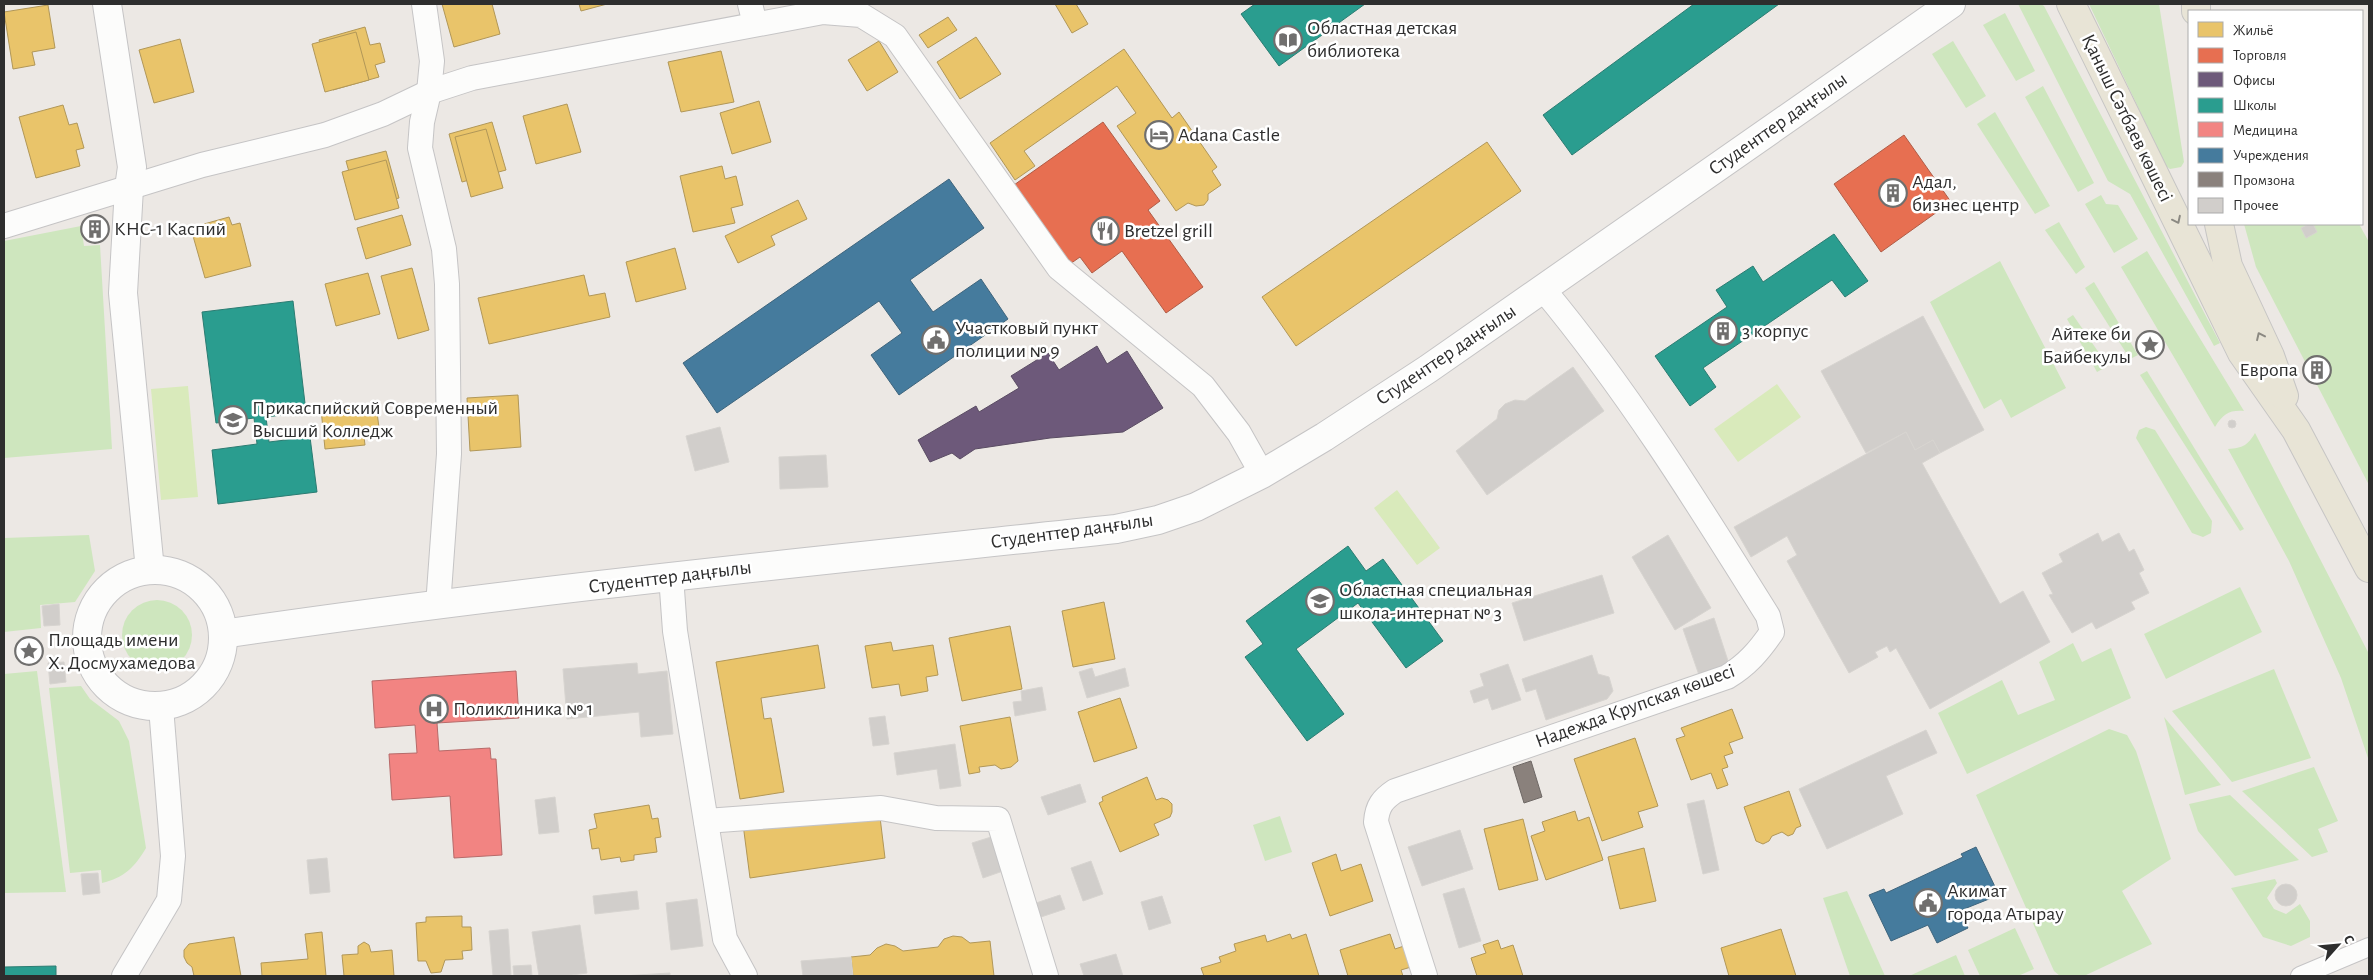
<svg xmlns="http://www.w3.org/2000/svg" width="2373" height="980" font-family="'Alegreya Sans',sans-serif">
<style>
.green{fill:#cee6be}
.pitch{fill:#d9eabb}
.homes{fill:#e9c46a;stroke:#b19758}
.shops{fill:#e76f51;stroke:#b05c46}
.offices{fill:#6d597a;stroke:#5a4c63}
.schools{fill:#2a9d8f;stroke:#2b7c72}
.health{fill:#f28482;stroke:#b76a69}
.public{fill:#457b9d;stroke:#3e647c}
.industry{fill:#8a817c;stroke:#6e6865}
.building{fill:#d1cecb;stroke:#d7d4d0}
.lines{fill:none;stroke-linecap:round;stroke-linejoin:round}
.pedestrian-casing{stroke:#c5c4c5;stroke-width:20}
.minor-casing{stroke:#c5c4c5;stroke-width:26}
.tertiary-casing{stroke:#c5c4c5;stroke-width:30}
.primary-casing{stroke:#c6c5c4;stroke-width:30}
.pedestrian{stroke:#fcfcfb;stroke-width:18}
.minor{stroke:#fcfcfb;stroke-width:24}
.tertiary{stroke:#fcfcfb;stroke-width:28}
.primary{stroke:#e8e4d6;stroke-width:28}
.oneway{stroke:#8b8982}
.labels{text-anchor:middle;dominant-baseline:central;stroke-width:5;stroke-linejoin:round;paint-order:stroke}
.poi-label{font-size:20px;fill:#2e2e2e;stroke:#fff;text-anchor:start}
.street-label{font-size:20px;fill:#2e2e2e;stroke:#fff}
</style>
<rect width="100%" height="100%" fill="#ece8e4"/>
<g class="green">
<path d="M2018,4H2041L2044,6L2220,343L2214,346L2130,194L2108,181Z"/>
<path d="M2089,4H2159L2184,162L2181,167L2170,169L2166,166Z"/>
<path d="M2005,13L2035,71L2016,81L1983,25Z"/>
<path d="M1953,41L1986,96L1966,108L1932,54Z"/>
<path d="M2043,86L2094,183L2078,192L2025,97Z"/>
<path d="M1995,112L2050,206L2035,214L1977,124Z"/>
<path d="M2101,195L2106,204L2118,205L2138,239L2114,253L2085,204Z"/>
<path d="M2059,222L2085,267L2076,274L2045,230Z"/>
<path d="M2244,224H2359L2369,242V485L2256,267Z"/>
<path d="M81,226L84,246L100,245L112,449L4,458V241Z"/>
<path d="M2147,251L2244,411C2229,410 2223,414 2215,427L2121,267Z"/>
<path d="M2000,261L2066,388L2011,418L2001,399L1984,409L1930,302Z"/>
<path d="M2094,282L2138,355L2130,359L2085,288Z"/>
<path d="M2073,315L2108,366L2097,372L2067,319Z"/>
<path d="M2147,371L2244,529L2240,531L2140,375Z"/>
<path d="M2146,427L2155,430L2212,521L2211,533L2203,537L2192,533L2136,438L2139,430Z"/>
<path d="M2255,433L2369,654V761L2341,678L2289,561L2228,449C2243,448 2248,445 2255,433Z"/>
<path d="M89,535L95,571L75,602L40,605L41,628L4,632V538Z"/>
<path d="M2240,587L2262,632L2166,679L2144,634Z"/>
<circle cx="157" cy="635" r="35"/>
<path d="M2073,643L2082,662L2111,648L2131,698L1967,774L1938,713L2002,680L2018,715L2055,700L2039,662Z"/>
<path d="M2274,669L2311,758L2232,782L2172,711Z"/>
<path d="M37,671L66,892L4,893V674Z"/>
<path d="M81,686L90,699L119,721L129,741L146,848C135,867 124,878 102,883L101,870L70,873L49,688Z"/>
<path d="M2164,717L2221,785L2185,795Z"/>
<path d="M2109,729L2127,735L2136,751L2171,859L2122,891L2152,944L2084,976H2060L2054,971L1976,795Z"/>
<path d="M2314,767L2338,821L2318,829L2328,852L2312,857L2242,791Z"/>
<path d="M2230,795L2299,860L2235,876L2198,831L2189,804Z"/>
<path d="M1280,816L1292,852L1265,861L1253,825Z"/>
<path d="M2275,879L2277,883L2267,898L2274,909L2286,914L2300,904L2310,921V937L2291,946L2263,937L2231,888Z"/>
<path d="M1847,891L1885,976H1850L1823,898Z"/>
<path d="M2015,928L2034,969L2018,976H1980L1968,950Z"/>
<path d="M1956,955L1965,976H1909Z"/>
</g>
<g class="pitch">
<path d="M1777,384L1801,417L1738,462L1714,429Z"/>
<path d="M188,386L198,497L161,500L151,389Z"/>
<path d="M1397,490L1440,548L1417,565L1374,508Z"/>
</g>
<g class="homes">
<path d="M442,4H492L500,34L454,47Z"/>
<path d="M579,4H607L581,11Z"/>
<path d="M1055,4H1076L1088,24L1072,33Z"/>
<path d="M48,5L55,48L32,52L35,65L13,69L4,12Z"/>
<path d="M948,17L957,30L928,48L919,35Z"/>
<path d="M365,27L370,45L380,43L385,62L375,65L379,77L333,90L319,40Z"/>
<path d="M356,32L369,80L325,92L312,44Z"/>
<path d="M976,37L1001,74L960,99L937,62Z"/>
<path d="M180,39L194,92L154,103L139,50Z"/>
<path d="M879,41L898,72L867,91L848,60Z"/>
<path d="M1124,49L1172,118L1179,112L1217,167L1212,171L1221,185L1208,194V200L1204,205L1196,206L1188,203L1176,211L1117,126L1136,113L1117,86L1024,151L1035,166L1015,180L990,143Z"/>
<path d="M721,51L734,102L681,112L668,62Z"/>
<path d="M759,101L771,142L732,154L720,113Z"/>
<path d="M567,104L581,152L536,164L523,116Z"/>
<path d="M63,105L69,125L77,123L84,148L76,150L80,166L36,178L19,117Z"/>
<path d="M492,122L506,170L462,182L449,134Z"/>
<path d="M486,129L503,188L471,197L455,137Z"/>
<path d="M1487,142L1521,191L1296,346L1262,297Z"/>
<path d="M386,151L399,198L359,208L346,161Z"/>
<path d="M386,160L399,208L355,220L342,172Z"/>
<path d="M722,166L725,179L736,176L743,205L731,208L735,223L693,232L680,176Z"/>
<path d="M798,200L807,219L771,236L775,245L738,263L725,236Z"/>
<path d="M402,215L411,245L366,259L357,228Z"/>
<path d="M229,217L232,225L240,223L251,266L205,278L193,236L206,232L204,224Z"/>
<path d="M675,248L686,289L636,302L626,262Z"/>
<path d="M412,268L429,330L398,339L381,276Z"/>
<path d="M368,273L380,314L336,326L325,284Z"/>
<path d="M584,275L589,296L605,293L610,317L489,344L478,298Z"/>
<path d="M518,395L521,447L470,451L467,398Z"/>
<path d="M376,404L379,428L363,429L365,445L325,449L321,409Z"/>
<path d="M1104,602L1115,659L1073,667L1062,611Z"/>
<path d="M1010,626L1022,689L962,701L949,638Z"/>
<path d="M891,642L893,651L933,645L938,675L926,677L928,691L901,696L899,684L872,688L865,646Z"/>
<path d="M818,645L825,688L761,698L764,719L771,718L784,792L740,799L716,662Z"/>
<path d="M1120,698L1137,748L1094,762L1078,712Z"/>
<path d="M1732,709L1743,738L1729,743L1733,753L1724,756L1728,767L1722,769L1728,785L1717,789L1711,773L1691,780L1676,739L1685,736L1681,728Z"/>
<path d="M1010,717L1018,761L1011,767L1001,769L995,765L979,767L980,772L969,774L960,726Z"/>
<path d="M1635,738L1658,806L1638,812L1643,827L1602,841L1574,759Z"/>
<path d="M1147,777L1156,800L1162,798L1168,800L1172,804V812L1170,817L1154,824L1159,835L1120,852L1099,803L1103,801L1102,797Z"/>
<path d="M1789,791L1801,826L1796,828L1793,834L1788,836L1782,832L1772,836L1769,841L1763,844L1756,841L1744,807Z"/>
<path d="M649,805L652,819L658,818L661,837L655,838L657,852L634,855V860L621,862L620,857L601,860L599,848L592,849L589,830L597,828L594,814Z"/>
<path d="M879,809L885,858L750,878L743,824Z"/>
<path d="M1575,811L1578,821L1589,817L1603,860L1546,880L1531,836L1545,831L1542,822Z"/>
<path d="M1523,819L1538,880L1499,890L1484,829Z"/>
<path d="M1644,848L1656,901L1620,909L1608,857Z"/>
<path d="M1336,854L1341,871L1361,864L1373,901L1330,916L1312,863Z"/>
<path d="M462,916V927H471L472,950L462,951L463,959L445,960L441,972L431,973L426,961H418L416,923L426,922V917Z"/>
<path d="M1781,929L1796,976H1729L1721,948Z"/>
<path d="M322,932L326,976H262L261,963L308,959L305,934Z"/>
<path d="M1290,934L1292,939L1306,934L1319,976H1204L1201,968L1221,962L1219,957L1236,951L1234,944L1265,935L1267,942Z"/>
<path d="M1390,934L1395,949L1404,946L1411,967L1401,970L1403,976H1348L1340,950Z"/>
<path d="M953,936L962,937L970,943L990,941L994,976H853L851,957L870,955L877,948L886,944L895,946L903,951L938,947L944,939Z"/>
<path d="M234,937L241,976H194L192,967L187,963L184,957V950L189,944Z"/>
<path d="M1498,940L1501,949L1513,945L1523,976H1477L1471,958L1486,953L1483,945Z"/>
<path d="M364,942L369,945L371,952L392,950L394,976H344L342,955L358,954V946Z"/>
</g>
<g class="shops">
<path d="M1103,122L1160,201L1148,210L1203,287L1166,313L1122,251L1092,273L1080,257L1070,264L1014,185Z"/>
<path d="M1904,135L1951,202L1881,252L1834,184Z"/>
</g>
<path class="offices" d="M1097,346L1107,364L1127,351L1163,408L1123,432L1050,438L975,449L960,459L952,453L930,462L918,440L976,406L979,412L1019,388L1011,376L1048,353L1059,370Z"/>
<g class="schools">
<path d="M1255,4H1365L1279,66L1241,14Z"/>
<path d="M1694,4H1779L1572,155L1543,115Z"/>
<path d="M1834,234L1868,281L1845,297L1832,280L1703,368L1716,387L1690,406L1655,356L1727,307L1716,290L1753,266L1763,282Z"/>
<path d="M293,301L306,412L266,417L269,442L310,437L317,492L218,504L212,450L257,444L254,418L216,423L202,312Z"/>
<path d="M1348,546L1366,571L1383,559L1443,641L1406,668L1358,603L1296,649L1344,714L1307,741L1245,657L1263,644L1246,621Z"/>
<path d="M56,966V976H4V967Z"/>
</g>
<path class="health" d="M516,671L519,718L437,723L439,751L490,748L491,759H496L502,855L454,858L450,796L392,800L389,754L417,753L415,725L375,728L372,681Z"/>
<g class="public">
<path d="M949,179L984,228L910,280L933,312L981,279L1008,319L899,395L871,355L902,333L879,301L717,413L683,363Z"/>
<path d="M1976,847L1999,895L1959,911L1968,928L1937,943L1928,925L1891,941L1869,895L1884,889L1886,893L1963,857L1961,854Z"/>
</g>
<path class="industry" d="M1531,761L1542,797L1524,803L1513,767Z"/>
<g class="building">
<path d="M101,221L103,235L89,237L87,223Z"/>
<path d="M2309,224H2313L2317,232L2306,238L2301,228Z"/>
<path d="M1923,316L1984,430L1940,453L1933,440L1915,450L1906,432L1866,453L1821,371Z"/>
<circle cx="2317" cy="370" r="4"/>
<path d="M1573,367L1604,411L1487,495L1456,451L1497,419L1499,410L1505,404L1515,400L1525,401Z"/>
<circle cx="2232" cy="424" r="4"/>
<path d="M720,427L729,462L695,471L686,436Z"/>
<path d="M1906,432L1915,450L1933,440L1940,453L1922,463L2000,604L2023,591L2050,642L1930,709L1896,648L1890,652L1887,646L1875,652L1878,657L1849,673L1787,561L1797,555L1787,536L1751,557L1734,527Z"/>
<path d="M826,455L828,487L780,489L779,457Z"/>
<path d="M2098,533L2102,542L2119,533L2129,552L2134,549L2144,570L2139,573L2149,593L2131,602L2135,609L2096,629L2092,622L2072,633L2049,595L2053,594L2042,573L2063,562L2059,554Z"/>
<path d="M1668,535L1711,608L1675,630L1632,557Z"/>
<path d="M1602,575L1614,613L1524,641L1512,603Z"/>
<path d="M59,604L60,625L44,626L42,606Z"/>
<path d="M1714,618L1729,664L1699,675L1683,629Z"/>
<path d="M1592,655L1598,674L1609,677L1613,691L1607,699L1546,720L1536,689L1526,692L1522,679Z"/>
<path d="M64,662L66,682L50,684L48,663Z"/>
<path d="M637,663L638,674L667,671L673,734L641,737L639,712L567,719L563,669Z"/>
<path d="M1508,664L1521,700L1492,710L1488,698L1474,703L1470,691L1484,686L1480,674Z"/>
<path d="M1092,668L1095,677L1125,668L1129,686L1087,698L1079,672Z"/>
<path d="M1042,687L1046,710L1015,716L1013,702L1022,701L1021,691Z"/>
<path d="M885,716L889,744L873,746L869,718Z"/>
<path d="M1926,730L1937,753L1886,776L1903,814L1827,849L1799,789Z"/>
<path d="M955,744L961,786L940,789L937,769L897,775L894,753Z"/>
<path d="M1080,784L1086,802L1048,815L1041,797Z"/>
<path d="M555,797L559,832L539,834L535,800Z"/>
<path d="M1704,800L1719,870L1703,874L1687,804Z"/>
<path d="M1460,830L1473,869L1422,886L1408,847Z"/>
<path d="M991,837L1003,871L983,878L972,843Z"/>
<path d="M327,858L330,892L310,894L307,860Z"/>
<path d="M1091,861L1103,894L1083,901L1071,868Z"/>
<path d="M98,873L100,893L83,895L81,874Z"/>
<circle cx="2286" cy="895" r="11"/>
<path d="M1464,888L1481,941L1459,948L1443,894Z"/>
<path d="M637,891L639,909L595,914L593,896Z"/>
<path d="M1060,895L1065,909L1041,917L1036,903Z"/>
<path d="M1162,896L1171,923L1149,930L1141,902Z"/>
<path d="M697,899L703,946L671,950L666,903Z"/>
<path d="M580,925L587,973L564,976H539L532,932Z"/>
<path d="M508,929L511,976H493L489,931Z"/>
<path d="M1116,954L1123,976H1084L1080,964Z"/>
<path d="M851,957L853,976H803L801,961Z"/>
<path d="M531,965L532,976H514L513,966Z"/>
<path d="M670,973V976H622Z"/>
</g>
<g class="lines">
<defs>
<path id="pedestrian" d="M2300,976L2369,947"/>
<g id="minor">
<path d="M424,4L432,61L429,92L422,122L420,148L444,249L447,284L449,454L438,606"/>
<path d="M750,4L755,24"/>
<path d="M4,226L202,165L325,135L383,114L429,92L472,78L823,12L861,15L895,36L1059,268L1203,386L1239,433L1262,474"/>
<path d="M671,576L675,631L725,939L745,976"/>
<path d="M706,821L881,808L936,818L998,819L1046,976"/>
<path d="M124,976L169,900L173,856L161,707"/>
<path d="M1425,976L1376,822C1377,806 1383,799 1395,791L1727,677C1747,665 1759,651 1772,632L1768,616C1698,504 1628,391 1543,289"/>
</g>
<g id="tertiary">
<path d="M107,4L132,167L129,188L123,293L150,570"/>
<circle cx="155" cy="638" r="68"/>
<path d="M223,634C520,590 818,561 1116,529L1158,520L1196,507L1262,474L1324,437L1428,369L1951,4"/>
</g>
<g id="primary">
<path d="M2071,4L2242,353L2296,430L2369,568"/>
<path d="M2196,4V11"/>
<path d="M2219,224L2228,266L2270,356L2284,396"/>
</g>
</defs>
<use href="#pedestrian" class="pedestrian-casing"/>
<use href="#minor" class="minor-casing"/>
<use href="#tertiary" class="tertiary-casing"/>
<use href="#primary" class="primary-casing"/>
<use href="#pedestrian" class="pedestrian"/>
<use href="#minor" class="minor"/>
<use href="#tertiary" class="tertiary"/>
<use href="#primary" class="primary"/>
</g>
<defs><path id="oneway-chevron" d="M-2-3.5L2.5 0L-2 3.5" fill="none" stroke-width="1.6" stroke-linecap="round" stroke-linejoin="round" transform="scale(1.25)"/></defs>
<g class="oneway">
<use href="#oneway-chevron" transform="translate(2177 220) rotate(64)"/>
<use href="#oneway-chevron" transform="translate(2260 336) rotate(-115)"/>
</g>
<defs>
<symbol id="library-ring" viewBox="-11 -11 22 22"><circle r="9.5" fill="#fff" stroke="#706f6e" stroke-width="1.5"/><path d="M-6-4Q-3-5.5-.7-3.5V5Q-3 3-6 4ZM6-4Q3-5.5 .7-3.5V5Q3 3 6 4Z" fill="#706f6e"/></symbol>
<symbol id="hotel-ring" viewBox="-11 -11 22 22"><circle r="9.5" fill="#fff" stroke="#706f6e" stroke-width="1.5"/><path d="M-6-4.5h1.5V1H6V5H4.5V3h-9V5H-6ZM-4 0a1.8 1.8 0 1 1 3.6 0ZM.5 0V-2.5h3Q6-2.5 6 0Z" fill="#706f6e"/></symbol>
<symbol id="building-ring" viewBox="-11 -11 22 22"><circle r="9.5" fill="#fff" stroke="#706f6e" stroke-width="1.5"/><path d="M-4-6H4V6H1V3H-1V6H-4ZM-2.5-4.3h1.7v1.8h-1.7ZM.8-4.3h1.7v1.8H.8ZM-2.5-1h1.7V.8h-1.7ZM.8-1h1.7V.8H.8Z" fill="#706f6e"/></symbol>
<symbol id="restaurant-ring" viewBox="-11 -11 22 22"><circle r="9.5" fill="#fff" stroke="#706f6e" stroke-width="1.5"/><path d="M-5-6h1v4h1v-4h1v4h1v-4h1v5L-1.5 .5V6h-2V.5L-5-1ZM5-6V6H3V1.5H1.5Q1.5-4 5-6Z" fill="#706f6e"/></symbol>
<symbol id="civic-ring" viewBox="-11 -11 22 22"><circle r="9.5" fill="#fff" stroke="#706f6e" stroke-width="1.5"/><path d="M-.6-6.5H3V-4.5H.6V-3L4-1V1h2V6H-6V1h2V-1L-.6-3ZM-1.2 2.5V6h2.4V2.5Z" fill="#706f6e"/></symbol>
<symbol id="sight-ring" viewBox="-11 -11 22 22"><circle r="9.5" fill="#fff" stroke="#706f6e" stroke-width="1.5"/><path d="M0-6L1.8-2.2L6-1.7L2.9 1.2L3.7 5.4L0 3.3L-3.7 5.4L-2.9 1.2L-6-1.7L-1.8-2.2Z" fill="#706f6e"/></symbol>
<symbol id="university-ring" viewBox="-11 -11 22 22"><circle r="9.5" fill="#fff" stroke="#706f6e" stroke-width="1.5"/><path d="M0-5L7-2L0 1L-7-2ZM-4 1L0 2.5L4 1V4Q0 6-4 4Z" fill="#706f6e"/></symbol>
<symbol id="school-ring" viewBox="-11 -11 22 22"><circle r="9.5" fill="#fff" stroke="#706f6e" stroke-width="1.5"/><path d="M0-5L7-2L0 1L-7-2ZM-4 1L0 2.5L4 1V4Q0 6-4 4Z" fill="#706f6e"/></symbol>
<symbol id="hospital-ring" viewBox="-11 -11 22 22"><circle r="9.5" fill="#fff" stroke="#706f6e" stroke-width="1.5"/><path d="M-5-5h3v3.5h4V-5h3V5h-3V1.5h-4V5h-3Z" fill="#706f6e"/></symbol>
</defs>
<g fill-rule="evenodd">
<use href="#library-ring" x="1272" y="24" width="32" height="32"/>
<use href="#hotel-ring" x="1143" y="119" width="32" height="32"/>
<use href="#building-ring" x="1877" y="177" width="32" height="32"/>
<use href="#building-ring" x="79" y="213" width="32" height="32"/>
<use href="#restaurant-ring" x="1089" y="215" width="32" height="32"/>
<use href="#building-ring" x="1707" y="315" width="32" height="32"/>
<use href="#civic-ring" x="920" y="324" width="32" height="32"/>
<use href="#sight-ring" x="2134" y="329" width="32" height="32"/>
<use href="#building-ring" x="2301" y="354" width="32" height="32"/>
<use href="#university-ring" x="217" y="404" width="32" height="32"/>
<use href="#school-ring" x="1304" y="585" width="32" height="32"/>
<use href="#sight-ring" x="13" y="635" width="32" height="32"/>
<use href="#hospital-ring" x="418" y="693" width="32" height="32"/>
<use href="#civic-ring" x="1912" y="887" width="32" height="32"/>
</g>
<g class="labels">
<g class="poi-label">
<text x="1307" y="28">Областная детская<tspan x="1307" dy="23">библиотека</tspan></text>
<text x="1178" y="135">Adana Сastle</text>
<text x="1912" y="182">Адал,<tspan x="1912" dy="23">бизнес центр</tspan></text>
<text x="114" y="229">КНС-1 Каспий</text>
<text x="1124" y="231">Bretzel grill</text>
<text x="955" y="328">Участковый пункт<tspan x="955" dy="23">полиции № 9</tspan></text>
<text x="1742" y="331">3 корпус</text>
<text x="2131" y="334" text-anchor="end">Айтеке би<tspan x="2131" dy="23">Байбекулы</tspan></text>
<text x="2298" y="370" text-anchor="end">Европа</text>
<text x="252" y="408">Прикаспийский Современный<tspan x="252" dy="23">Высший Колледж</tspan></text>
<text x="1339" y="590">Областная специальная<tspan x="1339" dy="23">школа-интернат № 3</tspan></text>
<text x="48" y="640">Площадь имени<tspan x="48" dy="23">Х. Досмухамедова</tspan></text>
<text x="453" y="709">Поликлиника № 1</text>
<text x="1947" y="891">Акимат<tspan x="1947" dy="23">города Атырау</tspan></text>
</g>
<g class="street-label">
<text transform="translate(2127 118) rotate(64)">Қаныш Сәтбаев көшесі</text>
<text transform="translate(1778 124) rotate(-35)">Студенттер даңғылы</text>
<text transform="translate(1446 355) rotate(-34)">Студенттер даңғылы</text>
<text transform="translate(1072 531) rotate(-8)">Студенттер даңғылы</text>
<text transform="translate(670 577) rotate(-7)">Студенттер даңғылы</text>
<text transform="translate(1635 706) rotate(-20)">Надежда Крупская көшесі</text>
</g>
</g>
<rect width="2373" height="980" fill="none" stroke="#2e2e2e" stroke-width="10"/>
<rect x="2188" y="10" width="175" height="215" fill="#ffffff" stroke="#ababab"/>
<rect x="2198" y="22" width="25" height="15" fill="#e9c46a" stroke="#ababab"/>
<text x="2233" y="35" font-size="15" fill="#2e2e2e">Жильё</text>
<rect x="2198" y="48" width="25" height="15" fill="#e76f51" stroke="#ababab"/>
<text x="2233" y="60" font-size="15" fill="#2e2e2e">Торговля</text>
<rect x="2198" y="72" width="25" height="15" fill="#6d597a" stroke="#ababab"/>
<text x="2233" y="85" font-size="15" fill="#2e2e2e">Офисы</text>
<rect x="2198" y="98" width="25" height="15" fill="#2a9d8f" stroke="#ababab"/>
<text x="2233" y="110" font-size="15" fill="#2e2e2e">Школы</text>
<rect x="2198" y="122" width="25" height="15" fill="#f28482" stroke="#ababab"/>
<text x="2233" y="135" font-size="15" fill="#2e2e2e">Медицина</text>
<rect x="2198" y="148" width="25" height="15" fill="#457b9d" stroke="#ababab"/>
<text x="2233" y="160" font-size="15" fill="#2e2e2e">Учреждения</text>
<rect x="2198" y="172" width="25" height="15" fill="#8a817c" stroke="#ababab"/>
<text x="2233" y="185" font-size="15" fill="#2e2e2e">Промзона</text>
<rect x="2198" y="198" width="25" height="15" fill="#d1cecb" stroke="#ababab"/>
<text x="2233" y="210" font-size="15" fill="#2e2e2e">Прочее</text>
<g transform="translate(2338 945) rotate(63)" stroke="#ffffff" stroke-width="4" paint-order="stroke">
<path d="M0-4L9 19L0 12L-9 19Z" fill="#2e2e2e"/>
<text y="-8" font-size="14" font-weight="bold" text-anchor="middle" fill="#2e2e2e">С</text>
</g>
</svg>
